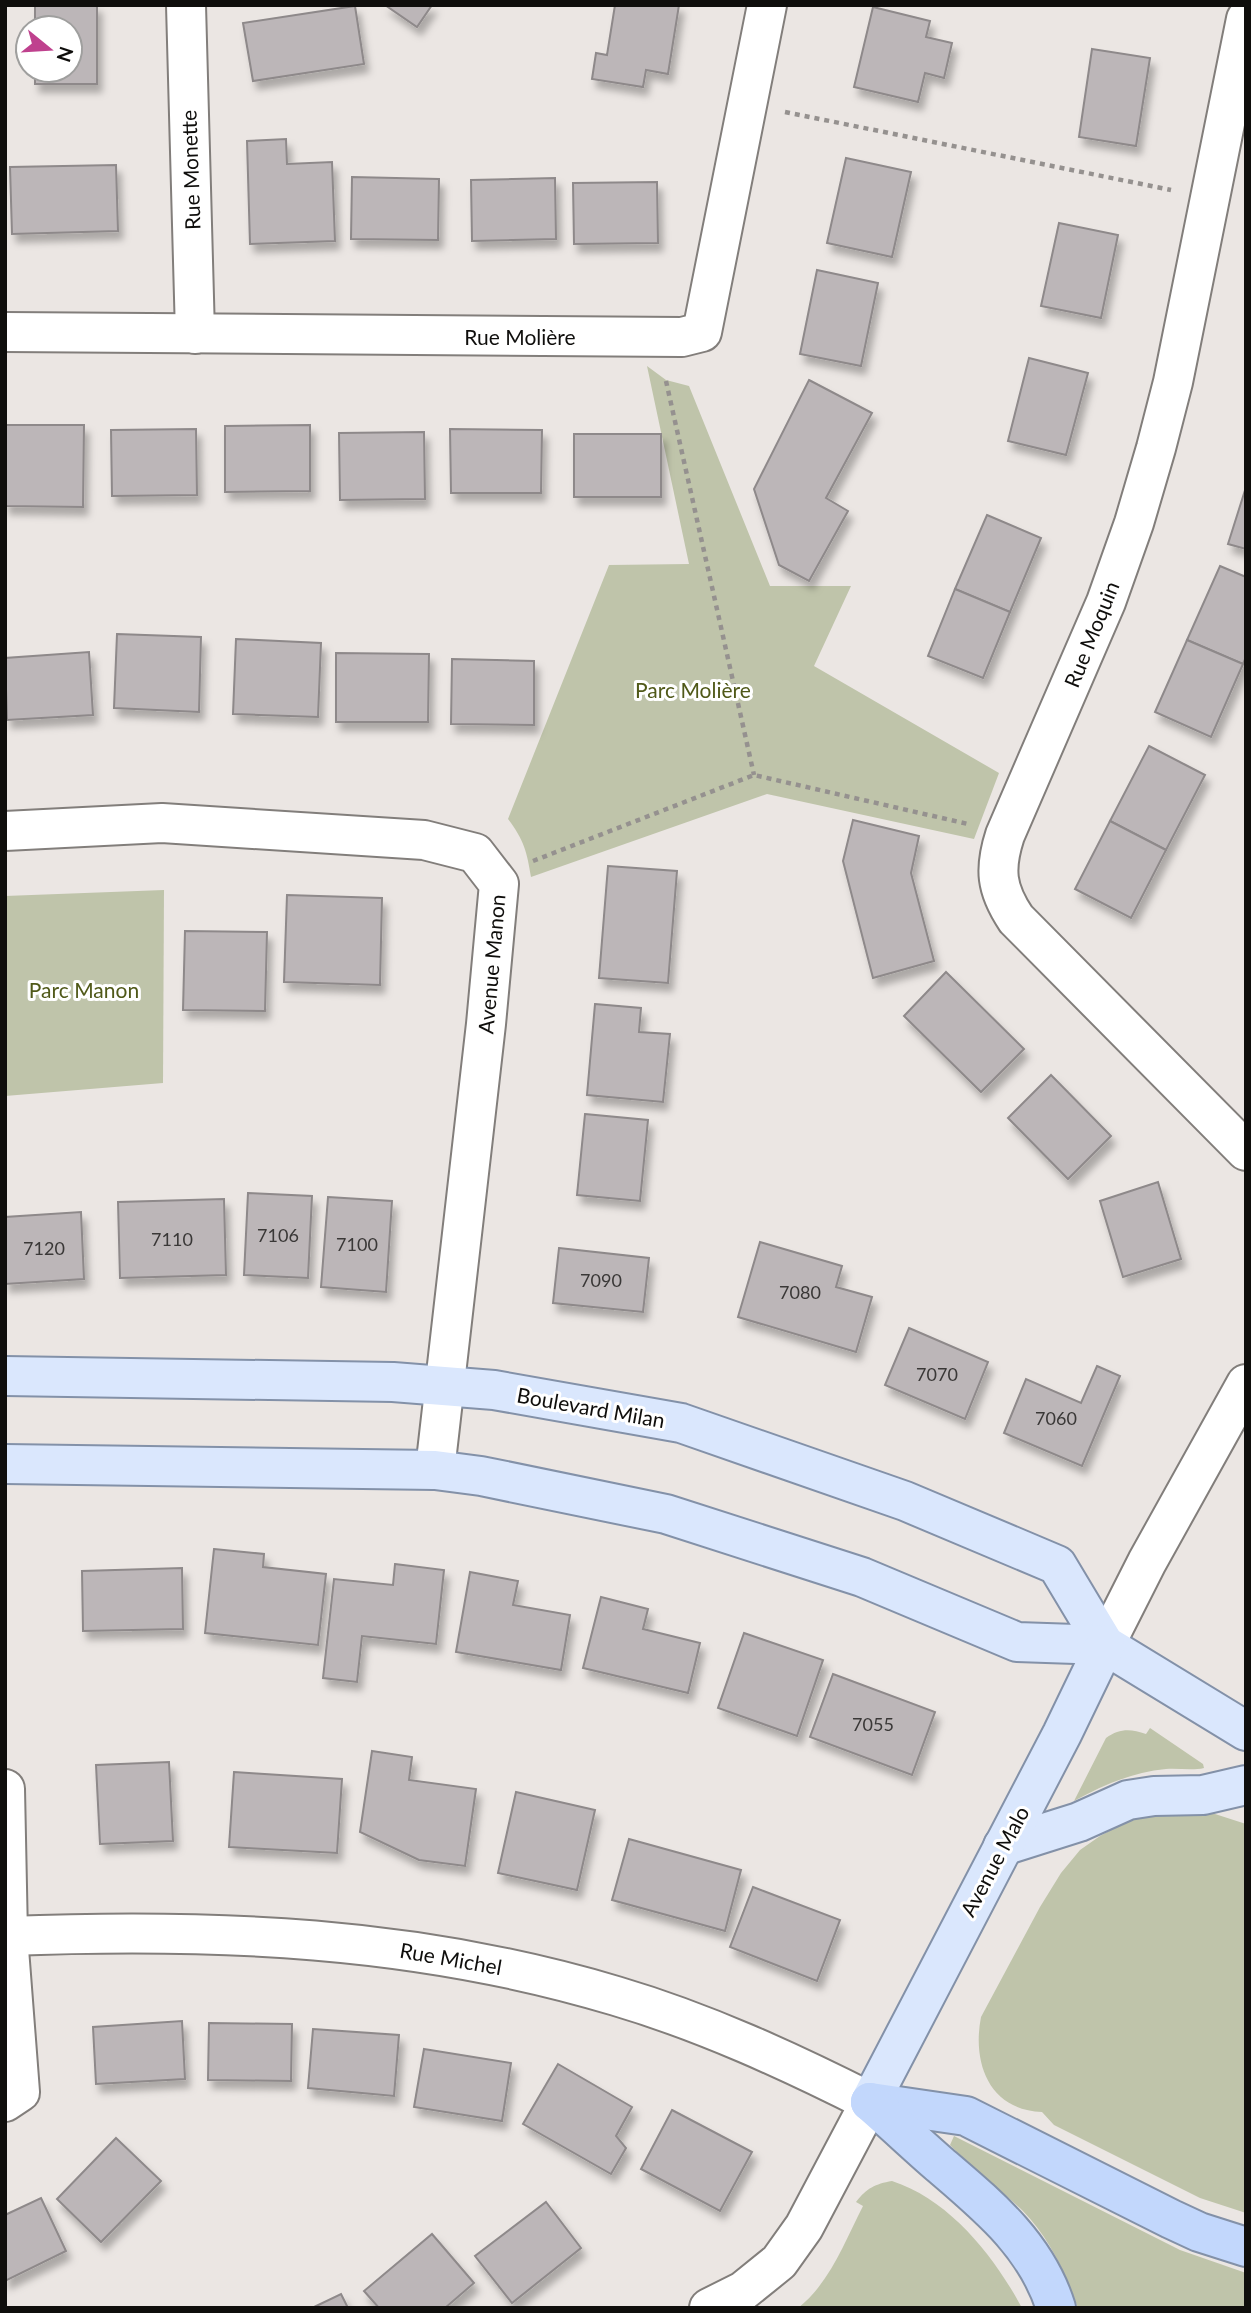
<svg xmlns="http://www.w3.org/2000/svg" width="1251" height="2313" font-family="Lato,sans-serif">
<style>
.green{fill:#bfc4aa}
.building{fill:#bcb6b8;stroke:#8e898a;stroke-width:2;filter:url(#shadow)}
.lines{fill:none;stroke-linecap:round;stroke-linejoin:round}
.minor-casing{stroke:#827e7b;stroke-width:42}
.major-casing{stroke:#8391a8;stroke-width:42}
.highway-casing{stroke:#8391a8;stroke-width:42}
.path{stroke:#95918f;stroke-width:4.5;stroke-dasharray:5 5;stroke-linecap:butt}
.minor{stroke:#fff;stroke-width:38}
.major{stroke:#dae7fd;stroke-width:38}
.highway{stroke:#c2d7fc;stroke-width:38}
.labels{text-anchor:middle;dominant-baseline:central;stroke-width:6;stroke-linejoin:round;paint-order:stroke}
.number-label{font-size:18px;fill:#3a3837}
.street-label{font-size:21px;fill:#0f0e0c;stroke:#fff}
.park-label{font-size:21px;fill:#505919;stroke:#fff}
</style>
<defs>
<filter id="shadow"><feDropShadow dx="4.5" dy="8" stdDeviation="3.5" flood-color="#0004"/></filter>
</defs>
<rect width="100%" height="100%" fill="#ebe6e3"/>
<g class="green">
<path d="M647,366L666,380L689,386L770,586H851L814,666L999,773L974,839L767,794L531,877C527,852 524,840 508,819L609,565L689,564Z"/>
<path d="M164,890L163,1083L5,1096V896Z"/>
<path d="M1150,1728L1203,1764L1204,1768C1192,1771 1179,1768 1166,1769C1133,1772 1103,1785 1074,1801L1106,1738C1120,1728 1131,1729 1146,1734Z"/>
<path d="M1182,1811L1215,1814L1246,1824V2213L1200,2198L1054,2125L1042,2112C989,2110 972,2063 981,2017L1040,1907L1061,1873L1080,1850L1100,1836L1126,1822L1155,1814Z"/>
<path d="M954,2136L1180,2250L1246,2273V2308H1078C1065,2272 1049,2237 1022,2210C999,2188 972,2169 950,2145Z"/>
<path d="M892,2181C950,2200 994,2256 1022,2308H798C830,2283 845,2241 863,2206L856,2202C867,2188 875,2184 892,2181Z"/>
</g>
<g class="building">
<path d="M35,5H97V84H35V70H70V28H35Z"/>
<path d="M385,5H432L417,27Z"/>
<path d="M615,5H679L668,74L646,70L643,87L592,79L596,53L607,55Z"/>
<path d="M355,6L364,64L253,81L243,23Z"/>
<path d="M873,7L930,21L926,37L952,43L944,78L925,73L918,102L854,87Z"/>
<path d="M1092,49L1150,58L1136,146L1079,137Z"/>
<path d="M286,139L287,164L332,162L335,241L250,244L247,141Z"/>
<path d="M846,158L911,172L892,257L827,243Z"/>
<path d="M116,165L118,231L12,234L10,167Z"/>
<path d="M352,177L439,179L438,240L351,239Z"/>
<path d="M555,178L556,239L472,241L471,180Z"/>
<path d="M657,182L658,243L574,244L573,183Z"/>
<path d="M1059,223L1118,235L1101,318L1041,306Z"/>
<path d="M817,270L878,283L861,366L800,354Z"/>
<path d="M1029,358L1088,373L1066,455L1008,441Z"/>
<path d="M809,380L872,413L826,498L848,511L809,581L779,565L754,489Z"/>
<path d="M5,425H84L83,507L5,506Z"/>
<path d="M310,425V491L225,492V426Z"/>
<path d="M196,429L197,495L112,496L111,430Z"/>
<path d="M450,429L542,430L541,493H451Z"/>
<path d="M424,432L425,499L340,500L339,433Z"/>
<rect x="574" y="434" width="87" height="63"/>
<path d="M1246,487V549L1228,544Z"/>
<path d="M987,515L1041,538L1010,612L955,589Z"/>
<path d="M1220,566L1246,577V657L1243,664L1187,640Z"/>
<path d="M955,589L1010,612L983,678L928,656Z"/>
<path d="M117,634L201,637L199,712L114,708Z"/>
<path d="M236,639L321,643L318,717L233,714Z"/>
<path d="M1187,640L1243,664L1211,737L1155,712Z"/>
<path d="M89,652L93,715L7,720L5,658Z"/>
<path d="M336,653L429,654L428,722H336Z"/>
<path d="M452,659L534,661V725L451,724Z"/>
<path d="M1149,746L1205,775L1166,850L1110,821Z"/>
<path d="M853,820L919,836L911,873L934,961L873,978L843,861Z"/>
<path d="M1110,821L1166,850L1131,918L1075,889Z"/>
<path d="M608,866L677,871L668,983L599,978Z"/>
<path d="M287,895L382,898L380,985L284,982Z"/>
<path d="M185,931L267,932L265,1011L183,1010Z"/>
<path d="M946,972L1024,1049L981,1092L904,1016Z"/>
<path d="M595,1004L641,1008L639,1032L670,1034L663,1102L587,1095Z"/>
<path d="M1051,1075L1111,1136L1068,1179L1008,1118Z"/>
<path d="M585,1114L648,1120L640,1201L577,1195Z"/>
<path d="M1158,1182L1181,1259L1123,1277L1100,1201Z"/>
<path d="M248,1193L312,1196L308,1278L244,1275Z"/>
<path d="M328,1197L392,1201L386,1292L321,1287Z"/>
<path d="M224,1199L226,1275L120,1278L118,1202Z"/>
<path d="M81,1212L84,1279L5,1284V1217Z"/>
<path d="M760,1242L842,1266L836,1287L872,1297L856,1352L738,1317Z"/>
<path d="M559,1248L649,1258L643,1312L553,1303Z"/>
<path d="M909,1328L988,1362L965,1419L885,1385Z"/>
<path d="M1097,1366L1120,1376L1082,1466L1004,1433L1026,1379L1081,1403Z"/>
<path d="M214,1549L264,1554L263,1567L326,1574L318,1645L205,1633Z"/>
<path d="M395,1564L444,1570L436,1644L362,1636L357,1682L323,1678L334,1579L393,1585Z"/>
<path d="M182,1568L183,1629L83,1631L82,1571Z"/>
<path d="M470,1572L518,1581L513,1605L570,1615L561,1670L456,1652Z"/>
<path d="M601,1597L648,1609L643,1629L700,1643L688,1693L583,1668Z"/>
<path d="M744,1633L823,1660L797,1736L718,1708Z"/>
<path d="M833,1674L935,1712L912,1775L810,1737Z"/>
<path d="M372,1751L412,1757L409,1780L476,1789L465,1866L419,1860L360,1832Z"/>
<path d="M169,1762L173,1841L100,1844L96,1765Z"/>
<path d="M234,1772L342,1779L337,1853L229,1847Z"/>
<path d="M516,1792L595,1810L577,1890L498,1873Z"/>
<path d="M629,1839L741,1870L725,1931L612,1900Z"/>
<path d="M753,1887L840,1920L817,1981L730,1947Z"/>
<path d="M182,2021L185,2079L96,2084L93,2027Z"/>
<path d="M209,2023L292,2024L291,2081L208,2080Z"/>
<path d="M313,2029L399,2035L394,2096L308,2088Z"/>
<path d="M424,2049L511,2063L502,2121L414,2107Z"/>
<path d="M558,2064L632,2107L616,2136L626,2148L611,2174L523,2124Z"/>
<path d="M672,2110L752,2152L720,2211L641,2169Z"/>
<path d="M116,2138L161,2181L101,2242L57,2199Z"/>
<path d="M41,2198L66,2251L5,2281V2215Z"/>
<path d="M546,2202L581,2248L512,2303L475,2256Z"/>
<path d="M432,2234L474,2283L445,2308H379L364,2291Z"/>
<path d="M341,2294L348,2308H312Z"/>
</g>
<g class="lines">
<defs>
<g id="minor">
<path d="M186,5L195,334"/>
<path d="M1246,19L1173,382L1156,448L1134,523L1106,602L1005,835C994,869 996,889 1016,919L1246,1151"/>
<path d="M5,332L682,337L702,332L767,5"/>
<path d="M5,831L162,823L424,840L475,853L499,884L486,1024L435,1470"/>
<path d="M1105,1645L1147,1562L1246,1384"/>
<path d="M5,1789L8,1936L20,2092L5,2102"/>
<path d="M8,1936C214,1928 417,1936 616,1996C704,2022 789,2061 870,2102L804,2227L779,2262L743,2291L709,2308"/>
</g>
<g id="major">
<path d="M5,1376L393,1382L494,1390L681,1423L905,1501L1057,1565L1105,1645L1246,1731"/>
<path d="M5,1464L435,1470L481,1476L666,1514L862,1577L1017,1642L1105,1645"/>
<path d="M1003,1846L1079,1822L1128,1800L1154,1796L1203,1795L1246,1785"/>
<path d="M870,2102L1062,1734L1105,1645"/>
</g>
<g id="highway">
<path d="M870,2102L966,2116L1171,2219L1199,2232L1246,2247"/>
<path d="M870,2102C893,2122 915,2143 938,2163C987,2205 1036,2244 1056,2308"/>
</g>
</defs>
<use href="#minor" class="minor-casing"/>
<use href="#major" class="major-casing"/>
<use href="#highway" class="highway-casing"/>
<g class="path">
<path d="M785,112L1171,190"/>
<path d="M666,381L754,775"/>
<path d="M533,861L754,775L968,824"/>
</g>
<use href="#minor" class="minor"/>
<use href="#major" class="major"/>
<use href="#highway" class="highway"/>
</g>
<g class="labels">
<g class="number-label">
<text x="278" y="1235">7106</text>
<text x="172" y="1239">7110</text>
<text x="357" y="1244">7100</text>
<text x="44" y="1248">7120</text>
<text x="601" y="1280">7090</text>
<text x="800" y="1292">7080</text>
<text x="937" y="1374">7070</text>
<text x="1056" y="1418">7060</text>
<text x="873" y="1724">7055</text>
</g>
<g class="street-label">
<text transform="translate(190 170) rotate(-92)">Rue Monette</text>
<text x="520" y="336">Rue Molière</text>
<text transform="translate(1091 634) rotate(-68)">Rue Moquin</text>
<text transform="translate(491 964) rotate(-85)">Avenue Manon</text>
<text transform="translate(591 1407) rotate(10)">Boulevard Milan</text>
<text transform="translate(994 1861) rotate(-62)">Avenue Malo</text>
<text transform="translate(451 1958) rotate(10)">Rue Michel</text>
</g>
<g class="park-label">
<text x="693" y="689">Parc Molière</text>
<text x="84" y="989">Parc Manon</text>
</g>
</g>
<rect width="1251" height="2313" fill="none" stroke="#0f0e0c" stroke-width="14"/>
<g transform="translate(49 49) rotate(108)"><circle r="33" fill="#ffffff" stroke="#9f9f9e" stroke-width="2"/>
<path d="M0-5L12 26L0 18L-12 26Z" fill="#bf418e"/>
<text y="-10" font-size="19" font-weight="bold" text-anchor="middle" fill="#0f0e0c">N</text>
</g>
</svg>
